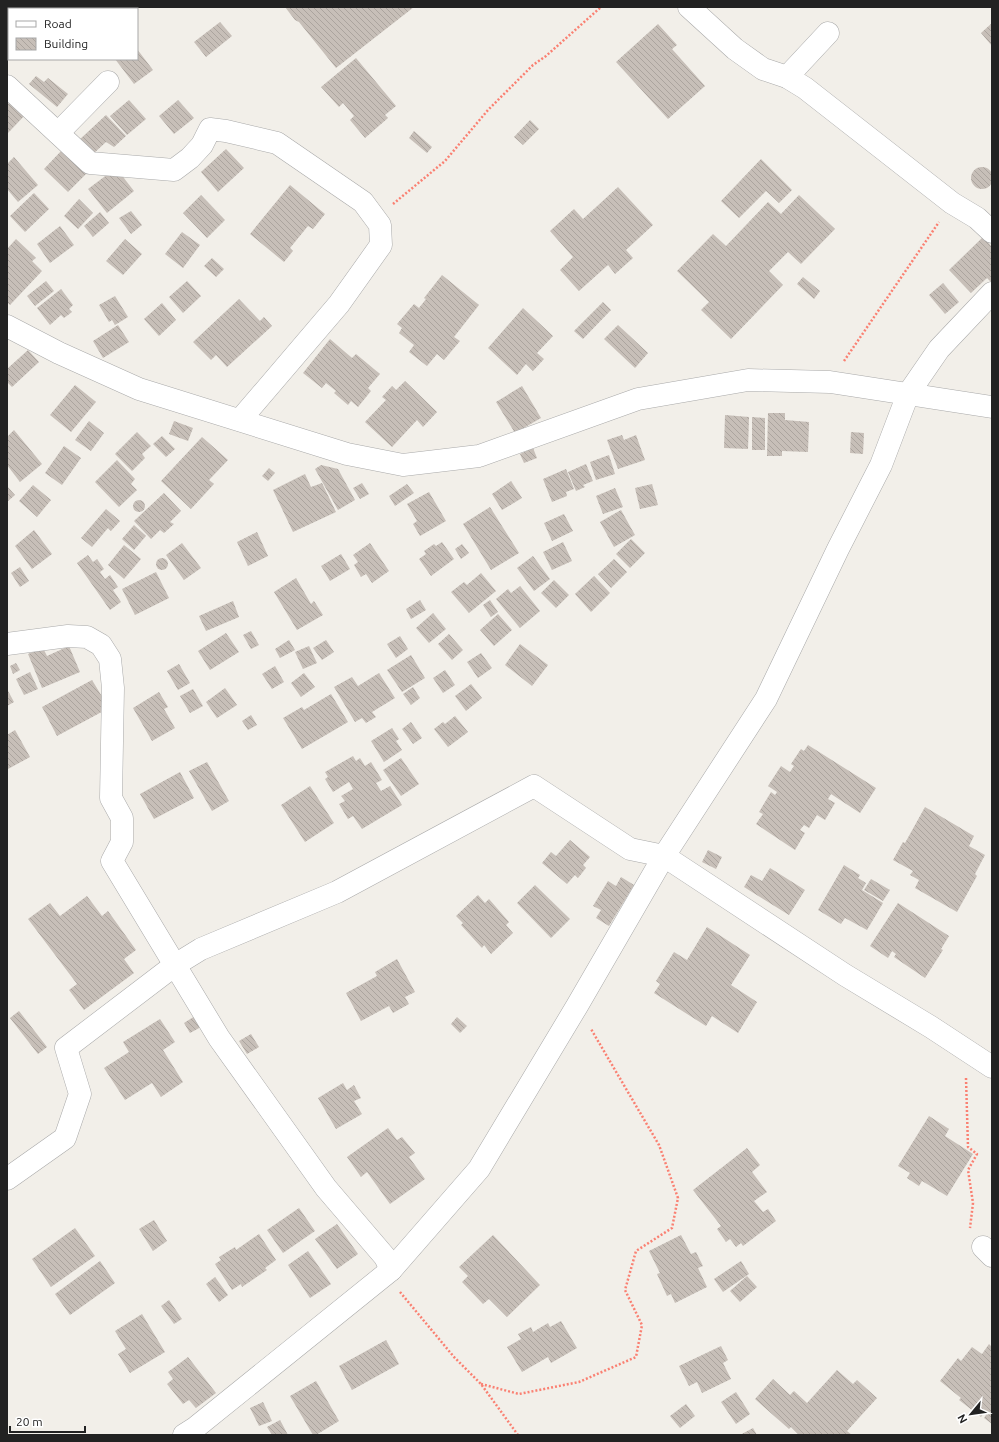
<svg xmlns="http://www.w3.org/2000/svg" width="999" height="1442" font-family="Ubuntu,sans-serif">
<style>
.building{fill:url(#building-back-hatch)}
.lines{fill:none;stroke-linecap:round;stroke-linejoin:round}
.minor-casing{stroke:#a9a9a9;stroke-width:23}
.path{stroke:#fa8072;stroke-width:2.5;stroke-dasharray:2 2;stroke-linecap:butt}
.minor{stroke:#fff;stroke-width:22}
</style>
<defs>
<pattern id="building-back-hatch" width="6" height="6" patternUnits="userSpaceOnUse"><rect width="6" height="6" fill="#c7bfb8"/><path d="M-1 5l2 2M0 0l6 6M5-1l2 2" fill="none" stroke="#aba49e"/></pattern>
</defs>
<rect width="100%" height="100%" fill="#f2efe9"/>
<g class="building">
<path d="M285,7L313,8L414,7L336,68L299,22L295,20Z"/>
<path d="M220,22L232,36L206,57L194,42Z"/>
<path d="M992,23V46L981,33Z"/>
<path d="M658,24L677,45L672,49L705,86L668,119L616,62Z"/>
<path d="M137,49L153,70L134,84L115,59H137Z"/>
<path d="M356,58L396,106L385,115L388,118L365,138L350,120L354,116L343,103L339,107L321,87Z"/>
<path d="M36,76L44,82L48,78L68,94L57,107L29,84Z"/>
<path d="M13,99L27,113L8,133L7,132V105Z"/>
<path d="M129,100L146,119L127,135L110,116Z"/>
<path d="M178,100L194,118L174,134L159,116Z"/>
<path d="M106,115L126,136L114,147L106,142L92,155L78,141Z"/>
<path d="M530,120L539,129L523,145L514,137Z"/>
<path d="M414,131L432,147L427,153L409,138Z"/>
<path d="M63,149L87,173L68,192L44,169Z"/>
<path d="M226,149L244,168L218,192L201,172Z"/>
<path d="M14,157L38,185L18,202L7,189V164Z"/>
<path d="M761,159L792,190L779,203L766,191L739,218L721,201Z"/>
<circle cx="982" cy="178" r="11"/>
<path d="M116,168L134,191L107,213L88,189Z"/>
<path d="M290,185L325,214L313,229L308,226L290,248L293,251L284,262L250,234Z"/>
<path d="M618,187L653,225L626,250L633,258L615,274L608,265L579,291L560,270L573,257L550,231L574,209L583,219Z"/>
<path d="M34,193L49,209L25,232L10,216Z"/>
<path d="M201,195L225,220L207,238L183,213Z"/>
<path d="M799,195L835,229L801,264L788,252L769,271L783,285L731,339L701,310L709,302L677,271L713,234L726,246L768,202L781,214Z"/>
<path d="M79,199L93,213L78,229L64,216Z"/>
<path d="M131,211L142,225L131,234L119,218Z"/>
<path d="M100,212L109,223L93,237L84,226Z"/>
<path d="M60,226L74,245L50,263L37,244Z"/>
<path d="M182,232L200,245L183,268L165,254Z"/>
<path d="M983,237L992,247V283L987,278L971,293L949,270Z"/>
<path d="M16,239L36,258L32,261L42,271L10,305L7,302V249Z"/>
<path d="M125,239L142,254L123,275L106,261Z"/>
<path d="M212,258L224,269L216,277L204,266Z"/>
<path d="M442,275L479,305L454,337L460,341L444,360L437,354L427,366L409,352L414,345L399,333L402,328L397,324L414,304L419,308L426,299L424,298Z"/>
<path d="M803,277L820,291L814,299L797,284Z"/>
<path d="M46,281L54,291L35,306L27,296Z"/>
<path d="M187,281L201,296L183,313L169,297Z"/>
<path d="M943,283L959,302L945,314L929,295Z"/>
<path d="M61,289L73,305L69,309L72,312L64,318L61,315L50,325L37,308Z"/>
<path d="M115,296L128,317L115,325L112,320L109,322L99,305Z"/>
<path d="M239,299L260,321L264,317L272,326L227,367L216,355L211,360L193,342Z"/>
<path d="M603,302L611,310L583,339L574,331Z"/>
<path d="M162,303L176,320L159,336L144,319Z"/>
<path d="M523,308L553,336L537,353L544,359L533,371L526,364L517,375L488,348Z"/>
<path d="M118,325L129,342L103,358L93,341Z"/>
<path d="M618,325L648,353L635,368L604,339Z"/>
<path d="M330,339L352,358L356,354L380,374L368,388L371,391L358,407L351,401L348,405L334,393L336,391L326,383L322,388L303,373Z"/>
<path d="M28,350L39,362L12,387L7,382V369Z"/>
<path d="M405,381L437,412L423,427L417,420L392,447L365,422L386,400L382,397L392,386L396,390Z"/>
<path d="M75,385L96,402L71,432L50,415Z"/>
<path d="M522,386L541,418L515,433L496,402Z"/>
<path d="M768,413H785V420L809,422L808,452L782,451V456H767Z"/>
<path d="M725,415L749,417L748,449L724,448Z"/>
<path d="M752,417L765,418V450H752Z"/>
<path d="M89,421L104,433L91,451L75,440Z"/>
<path d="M174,421L193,428L188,441L169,434Z"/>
<path d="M14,430L42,464L20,482L7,465V437Z"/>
<path d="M137,432L151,446L142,454L145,458L132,471L115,454Z"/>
<path d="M851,432L864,433L863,454L850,453Z"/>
<path d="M622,435L624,440L636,435L645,460L618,469L607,440Z"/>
<path d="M162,436L175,449L166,457L153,444Z"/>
<path d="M202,437L228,460L209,480L214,484L191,509L161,481Z"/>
<path d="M64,446L81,458L62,485L45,473Z"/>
<path d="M533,448L537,458L524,463L520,454Z"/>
<path d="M609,455L615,474L596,480L590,462Z"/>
<path d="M117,460L135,479L131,484L137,490L119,507L95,482Z"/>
<path d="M586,464L593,481L583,485L585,487L576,491L568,472Z"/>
<path d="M321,465L338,469L355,500L338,510L315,469Z"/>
<path d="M269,468L275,473L268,481L262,476Z"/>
<path d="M566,469L574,489L566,492L567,496L552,502L543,479Z"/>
<path d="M305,474L311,487L322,483L336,512L293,532L273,490Z"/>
<path d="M511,481L522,498L502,510L492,494Z"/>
<path d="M362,483L369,494L360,499L353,488Z"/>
<path d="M407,484L414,493L395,506L389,496Z"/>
<path d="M652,484L658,505L640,509L635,488Z"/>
<path d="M33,485L51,500L37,517L19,501Z"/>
<path d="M7,486L15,495L7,502Z"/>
<path d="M615,488L623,507L603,514L596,496Z"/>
<path d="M429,492L446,521L420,536L413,524L417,521L407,504Z"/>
<path d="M164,493L181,511L170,522L174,524L164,533L160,530L151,539L134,521Z"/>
<circle cx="139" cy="506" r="6"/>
<path d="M490,507L519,553L491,570L463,524Z"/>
<path d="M106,509L120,521L111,531L108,528L92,547L81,538Z"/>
<path d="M621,510L635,535L614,547L600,522Z"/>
<path d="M564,514L573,531L552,541L544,523Z"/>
<path d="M134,525L146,536L134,550L122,539Z"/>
<path d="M34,530L52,554L32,569L15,546Z"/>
<path d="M257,532L268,556L248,566L237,542Z"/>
<path d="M631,539L645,553L630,568L616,554Z"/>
<path d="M442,542L454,559L431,576L419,559L426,554L424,551L434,544L436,546Z"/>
<path d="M563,542L572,561L552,570L543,552Z"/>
<path d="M182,543L201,568L184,580L166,555Z"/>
<path d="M370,543L389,571L372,583L366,574L361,577L354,565L358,562L353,555Z"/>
<path d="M462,544L469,553L461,559L455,549Z"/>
<path d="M124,545L141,559L124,579L108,565Z"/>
<path d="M341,554L350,569L330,581L321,566Z"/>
<path d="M88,555L93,562L97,559L104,569L100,572L105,579L110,575L118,587L113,590L121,602L110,610L77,563Z"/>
<path d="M533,556L550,579L534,591L517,568Z"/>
<circle cx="162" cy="564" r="6"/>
<path d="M614,559L627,572L611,588L598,574Z"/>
<path d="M20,567L29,581L20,587L11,573Z"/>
<path d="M156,572L169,598L135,615L122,589Z"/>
<path d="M481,573L496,591L469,613L451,592L464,582L467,585Z"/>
<path d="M594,576L610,593L591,612L575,594Z"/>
<path d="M296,578L311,604L314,601L323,615L297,630L274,592Z"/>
<path d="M554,580L569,595L556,608L541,593Z"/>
<path d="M520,586L540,611L520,628L496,599L508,589L511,593Z"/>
<path d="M420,600L426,610L411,619L406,609Z"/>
<path d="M490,600L498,612L491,617L483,605Z"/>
<path d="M233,601L239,617L206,631L199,616Z"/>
<path d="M433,613L446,629L429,643L416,628Z"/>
<path d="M498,614L512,630L494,646L480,630Z"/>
<path d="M251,631L259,645L251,649L243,635Z"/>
<path d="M226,633L239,652L210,670L198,651Z"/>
<path d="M449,634L463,650L452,660L438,644Z"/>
<path d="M400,636L408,649L396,658L387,644Z"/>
<path d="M289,640L295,650L280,658L275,649Z"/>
<path d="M326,640L334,652L322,660L313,648Z"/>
<path d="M520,644L548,665L532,686L505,665Z"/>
<path d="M69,646L80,672L42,688L28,654L43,648L47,656Z"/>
<path d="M309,646L317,663L303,669L295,652Z"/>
<path d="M481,653L492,668L478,678L467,662Z"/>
<path d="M411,655L425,678L402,692L387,670Z"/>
<path d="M16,663L20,670L13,674L10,666Z"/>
<path d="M179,664L190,683L178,690L167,671Z"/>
<path d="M275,666L284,682L272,689L262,674Z"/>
<path d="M445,670L455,685L443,693L433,678Z"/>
<path d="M30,672L38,689L24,695L16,679Z"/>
<path d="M304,673L315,687L301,697L291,683Z"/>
<path d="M379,673L395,698L372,712L376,717L366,723L362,718L355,722L334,687L352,677L358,686Z"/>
<path d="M92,680L109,708L57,736L42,707Z"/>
<path d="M471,684L482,698L466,711L455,696Z"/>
<path d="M413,687L420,698L411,705L403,694Z"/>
<path d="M225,688L237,705L217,718L206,702Z"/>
<path d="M7,689L14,702L7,706Z"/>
<path d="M193,689L203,706L190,713L180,696Z"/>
<path d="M159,692L168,707L164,709L175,728L152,741L133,708Z"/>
<path d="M331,694L348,722L302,749L283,718L302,707L304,710Z"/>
<path d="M251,715L257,725L248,730L242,721Z"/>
<path d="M455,716L468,732L448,747L434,729L443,722L445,724Z"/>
<path d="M411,722L422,738L413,744L402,729Z"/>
<path d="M392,728L399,739L396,741L402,750L384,762L371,741Z"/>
<path d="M15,730L30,757L8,769L7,735Z"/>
<path d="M808,745L876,788L860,813L831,794L828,799L835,803L825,820L817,815L809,828L804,825L800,830L805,833L795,850L756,824L763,814L759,812L771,792L775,795L777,792L768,786L781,766L790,772L794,766L791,764L801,749L804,751Z"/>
<path d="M353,756L356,761L360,758L365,766L371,762L382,780L376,783L381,791L390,786L402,805L362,829L353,816L348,819L339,804L345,801L341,796L353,789L349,782L333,792L325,779L328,777L325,772Z"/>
<path d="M401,758L419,784L401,796L383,770Z"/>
<path d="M207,762L229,801L212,811L189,771Z"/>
<path d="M180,772L194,798L154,819L140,794Z"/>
<path d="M310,786L334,823L305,842L281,805Z"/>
<path d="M925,807L974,836L969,846L985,855L975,874L977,876L957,912L915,888L919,880L910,875L913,871L893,860L903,842L905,843Z"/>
<path d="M570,840L590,857L583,865L586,868L578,878L575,875L567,884L542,863L551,852L556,856Z"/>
<path d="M708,850L722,857L716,869L702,862Z"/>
<path d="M844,865L860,875L858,878L866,883L862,890L883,903L867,930L845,918L841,924L818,910Z"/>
<path d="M770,868L805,890L789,915L744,887L751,875L762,881Z"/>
<path d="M621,877L634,885L609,926L596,918L601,910L593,906L608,881L616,886Z"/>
<path d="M871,879L890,890L883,901L864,890Z"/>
<path d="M535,885L570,919L551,938L517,903Z"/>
<path d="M478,895L485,903L489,899L509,922L506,925L513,933L491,954L484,945L482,948L461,925L463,923L456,916Z"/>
<path d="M87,896L102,916L108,911L136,950L124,959L134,973L84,1010L69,990L77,984L28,919L50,903L60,916Z"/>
<path d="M898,903L949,936L941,949L943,950L925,978L894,957L896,954L892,951L888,958L870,946Z"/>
<path d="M707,927L750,955L731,985L757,1002L738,1033L712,1016L706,1026L654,993L660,984L656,981L674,952L687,960Z"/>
<path d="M397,959L415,992L405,997L409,1004L393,1013L389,1006L361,1021L346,993L377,976L375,972Z"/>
<path d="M19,1011L47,1047L38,1054L10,1018Z"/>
<path d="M195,1016L201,1027L190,1033L184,1023Z"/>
<path d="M457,1017L467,1026L460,1033L451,1024Z"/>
<path d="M160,1019L175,1042L163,1050L183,1082L161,1097L152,1083L125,1100L104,1068L129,1052L123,1042Z"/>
<path d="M251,1034L259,1047L247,1054L239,1041Z"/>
<path d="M343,1083L347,1090L354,1085L361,1098L354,1101L362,1114L336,1129L318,1098Z"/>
<path d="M929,1116L949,1129L945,1136L973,1154L947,1196L922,1181L919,1186L907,1178L910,1173L898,1166Z"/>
<path d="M388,1128L397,1140L402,1137L415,1153L409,1157L425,1179L390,1204L367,1172L361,1177L347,1157Z"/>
<path d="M747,1148L760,1165L752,1172L767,1192L754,1201L763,1212L768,1209L776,1221L743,1246L741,1243L736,1247L730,1239L726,1242L717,1229L721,1226L693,1190Z"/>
<path d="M299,1208L315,1231L283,1253L267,1230Z"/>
<path d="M154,1220L167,1241L153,1251L139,1229Z"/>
<path d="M337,1224L358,1254L337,1269L315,1239Z"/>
<path d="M75,1228L95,1256L51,1287L32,1259Z"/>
<path d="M259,1234L276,1260L265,1268L267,1270L242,1287L241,1284L232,1290L215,1264L221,1260L219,1257L235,1247L236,1250Z"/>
<path d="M493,1235L540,1285L507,1317L489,1299L483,1304L462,1282L468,1276L459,1267Z"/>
<path d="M681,1235L691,1254L696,1252L703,1266L698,1268L707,1287L675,1303L671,1294L667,1296L657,1274L660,1273L649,1251Z"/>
<path d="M308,1251L331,1284L310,1298L288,1265Z"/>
<path d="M100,1261L115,1283L70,1315L55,1294Z"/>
<path d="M741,1261L749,1274L723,1292L714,1279Z"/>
<path d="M747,1276L757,1287L740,1302L730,1291Z"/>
<path d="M215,1277L228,1295L219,1302L206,1284Z"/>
<path d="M169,1300L182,1319L174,1324L161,1306Z"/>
<path d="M142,1314L165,1352L130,1373L118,1354L126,1349L115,1331Z"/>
<path d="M561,1321L577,1348L551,1363L548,1357L522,1372L507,1347L521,1339L518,1334L531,1327L533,1332L548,1323L550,1327Z"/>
<path d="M386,1340L399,1364L352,1390L339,1366Z"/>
<path d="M989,1344L992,1347V1424L984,1418L986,1415L984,1413L981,1417L959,1400L961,1398L940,1381L958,1358L961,1361L972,1347L982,1354Z"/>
<path d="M721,1346L728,1360L723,1363L731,1379L702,1393L697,1382L689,1386L679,1366Z"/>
<path d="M188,1357L216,1393L196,1408L189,1400L183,1404L167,1384L173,1379L168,1372Z"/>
<path d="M837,1370L853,1384L857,1380L877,1398L847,1431L852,1435H799L791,1427L789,1429L755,1399L773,1379L790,1395L794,1391L807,1403Z"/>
<path d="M316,1381L339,1421L316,1435H313L290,1396Z"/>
<path d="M736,1392L750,1414L736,1424L721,1402Z"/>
<path d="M263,1402L272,1421L259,1426L250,1408Z"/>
<path d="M686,1404L695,1416L680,1428L670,1416Z"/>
<path d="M280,1420L288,1435H272L267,1427Z"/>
<path d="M753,1428L757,1435H740Z"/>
</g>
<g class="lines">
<defs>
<g id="minor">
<path d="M689,7L735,49L763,69L787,77L805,88L952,203L977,218L992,232"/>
<path d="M787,77L828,33"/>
<path d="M7,86L90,163L174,170L190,158L202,145L210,129L226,131L277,143L363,202L380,225L381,245L339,304L240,420"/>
<path d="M58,133L108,82"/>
<path d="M7,326L59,353L139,389L347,454L403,465L479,456L638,399L748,380L830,382L992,407"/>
<path d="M7,644L68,636L87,637L101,645L110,659L113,688L111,798L122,818V842L112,861L219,1038L326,1188L385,1257L391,1270"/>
<path d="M7,1179L65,1138L80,1094L66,1048L175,965L201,949L337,892L534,786L630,849L664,856L845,975L931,1027L992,1067"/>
<path d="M983,1247L992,1256"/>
<path d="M184,1435L195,1428L391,1270L479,1169L577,1006L664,856L766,699L838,549L881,465L908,394L939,349L992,293"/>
</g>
</defs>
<use href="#minor" class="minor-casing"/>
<g class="path">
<path d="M393,204L445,161L488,110L533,65L546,56L601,7"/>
<path d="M844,361L939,222"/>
<path d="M966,1078L968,1147L977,1154L968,1170L973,1203L970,1228"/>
<path d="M400,1292L454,1357L481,1384L518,1435"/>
<path d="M481,1384L519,1394L579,1382L636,1357L642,1325L625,1290L636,1251L672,1228L678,1198L659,1145L591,1029"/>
</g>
<use href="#minor" class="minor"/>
</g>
<rect width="999" height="1442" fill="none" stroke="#222222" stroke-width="16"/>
<rect x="8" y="8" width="130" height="52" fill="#ffffff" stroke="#a7a7a7"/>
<rect x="16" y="21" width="20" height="6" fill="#ffffff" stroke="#a7a7a7"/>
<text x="44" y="28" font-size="12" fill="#222222">Road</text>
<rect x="16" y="38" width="20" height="12" fill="url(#building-back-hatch)" stroke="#a7a7a7"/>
<text x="44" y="48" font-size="12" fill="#222222">Building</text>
<g transform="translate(971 1414) rotate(241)" stroke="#ffffff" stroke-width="3" paint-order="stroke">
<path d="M0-3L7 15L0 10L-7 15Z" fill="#222222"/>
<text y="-6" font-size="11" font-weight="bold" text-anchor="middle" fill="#222222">N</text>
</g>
<path d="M10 1426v6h75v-6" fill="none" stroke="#222222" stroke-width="2"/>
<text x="16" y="1426" font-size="12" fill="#222222" stroke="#ffffff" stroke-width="3" paint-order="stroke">20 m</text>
</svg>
